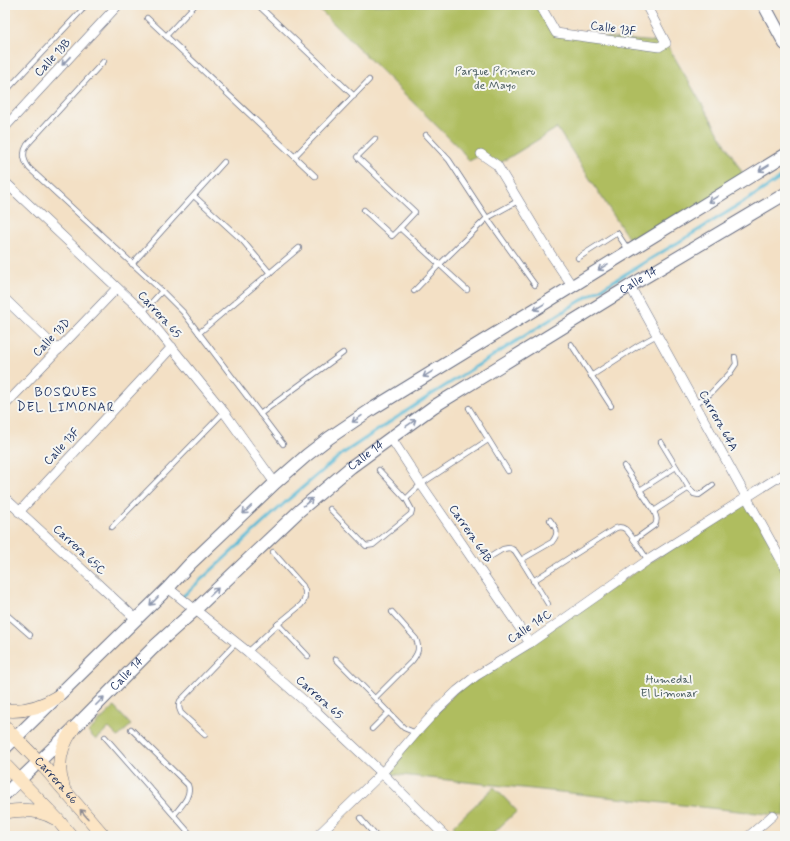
<svg xmlns="http://www.w3.org/2000/svg" width="790" height="841" font-family="Mynerve,sans-serif">
<style>
.green{fill:#afbd5f;stroke:#65765e}
.lines{fill:none;stroke-linecap:round;stroke-linejoin:round}
.stream{stroke:#58bad6;stroke-width:3}
.service-casing{stroke:#676d82;stroke-width:6}
.minor-casing{stroke:#676d82;stroke-width:10}
.tertiary-casing{stroke:#676d82;stroke-width:14}
.secondary-casing{stroke:#676d82;stroke-width:14}
.service{stroke:#fff;stroke-width:4.5}
.minor{stroke:#fff;stroke-width:9}
.tertiary{stroke:#fff;stroke-width:12}
.secondary{stroke:#fce5c4;stroke-width:13}
.oneway{stroke:#8d97ae}
.oneway2{stroke:#8c8a91}
.labels{text-anchor:middle;dominant-baseline:central;stroke-width:4;stroke-linejoin:round;paint-order:stroke}
.street-label{font-size:12px;fill:#1b2f5e;stroke:#f6f6f2}
.park-label{font-size:12px;fill:#475a5e;stroke:#f6f6f2}
.neighbourhood-label{font-size:13px;letter-spacing:1px;fill:#1b2f5e;stroke:#f6f6f2}
</style>
<rect width="100%" height="100%" fill="#f6f6f2"/>
<filter id="ink" filterUnits="userSpaceOnUse"><feTurbulence type="fractalNoise" baseFrequency=".025" numOctaves="2"/><feDisplacementMap in="SourceGraphic" scale="8" xChannelSelector="R" yChannelSelector="G"/><feConvolveMatrix kernelMatrix="1 2 1 2 8 2 1 2 1" color-interpolation-filters="sRGB"/></filter>
<filter id="wash" filterUnits="userSpaceOnUse"><feTurbulence type="fractalNoise" baseFrequency=".012" numOctaves="4" result="noise"/><feDisplacementMap in="SourceGraphic" scale="16" xChannelSelector="R" yChannelSelector="G"/><feGaussianBlur stdDeviation="0.9" result="paint"/><feColorMatrix in="noise" values="0 0 0 0 0 0 0 0 0 0 0 0 0 0 0 0 0 1.4 0 .05"/><feComposite in="paint" operator="in"/></filter>
<g filter="url(#wash)">
<rect width="100%" height="100%" fill="#f3e0c5"/>
<g class="green">
<path d="M315,5H540L557,33L666,43L746,179L634,247L557,128L497,165L481,155L469,161L461,150Z"/>
<path d="M747,498L785,567V816L382,773L457,691Z"/>
<path d="M114,707L131,725L118,737L109,728L96,740L88,732Z"/>
<path d="M494,787L517,811L490,836H463L453,826Z"/>
</g>
<g class="lines">
<path class="stream" d="M181,598L289,499L342,454L426,398L572,306L692,234L755,195L785,175"/>
</g>
</g>
<g filter="url(#ink)">
<g class="lines">
<defs>
<g id="service">
<path d="M258,5L354,96"/>
<path d="M147,18L315,176"/>
<path d="M166,36L195,5"/>
<path d="M104,61L27,145C22,153 23,160 29,168L162,291L183,312L283,444"/>
<path d="M5,92L81,11L85,5"/>
<path d="M426,135L449,160L487,218L535,285"/>
<path d="M375,139L357,157L415,212L400,228L467,290"/>
<path d="M295,156L369,80"/>
<path d="M194,196L242,240L270,273"/>
<path d="M364,210L392,236L400,228"/>
<path d="M578,258L617,233L629,251"/>
<path d="M132,264L224,162"/>
<path d="M414,291L439,265L487,218L518,201"/>
<path d="M143,312L162,291"/>
<path d="M199,333L299,248"/>
<path d="M571,344L611,406"/>
<path d="M591,376L639,345L657,335"/>
<path d="M695,404L710,394L730,373L736,364L735,357"/>
<path d="M469,408L508,471"/>
<path d="M260,414L343,353"/>
<path d="M661,442L689,488L694,494L699,495L713,485"/>
<path d="M624,466L654,511C656,516 658,520 655,525L634,540"/>
<path d="M379,470L406,499"/>
<path d="M640,490L676,467"/>
<path d="M330,509L366,546L373,545L411,514L412,510L406,499L421,484L488,440"/>
<path d="M654,511L689,488"/>
<path d="M112,527L224,412"/>
<path d="M490,557L503,549L509,548L512,549L515,551L521,560L548,604"/>
<path d="M521,560L552,542C560,532 556,528 550,520"/>
<path d="M533,581L616,528C619,527 622,527 625,529C630,532 643,554 648,560"/>
<path d="M5,613L30,635"/>
<path d="M278,624L308,656"/>
<path d="M248,652L278,624L301,605L304,601L305,596V591L303,586L273,552"/>
<path d="M336,659L404,728L416,733"/>
<path d="M375,698L412,661C418,653 420,649 416,639L392,612"/>
<path d="M131,729L188,785C192,796 181,806 174,815"/>
<path d="M372,729L389,712"/>
<path d="M205,735L181,713C179,709 178,705 180,701L236,643"/>
<path d="M105,737L192,836"/>
<path d="M360,818L376,836"/>
<path d="M784,833H785"/>
</g>
<g id="minor">
<path d="M540,5L556,33L659,47L666,43L646,5"/>
<path d="M5,127L118,5"/>
<path d="M481,154L497,165L550,253L572,286"/>
<path d="M5,182L143,312L224,412L275,483"/>
<path d="M630,286L785,567"/>
<path d="M5,299L58,350"/>
<path d="M5,405L117,288"/>
<path d="M391,438L421,484L530,643"/>
<path d="M5,498L136,619"/>
<path d="M19,512L172,347"/>
<path d="M168,588L248,652L316,711L382,773L445,836"/>
<path d="M317,836L382,773L416,733L437,710L457,691L476,676L530,643L648,560L785,473"/>
<path d="M749,836L773,815"/>
</g>
<g id="tertiary">
<path d="M764,5L785,44"/>
<path d="M5,748L168,588L190,564L275,483L307,455L329,438L372,409L537,308L629,251L785,155"/>
<path id="s1" d="M5,794L73,729L156,645L196,609L299,511L351,467L433,407L630,286L785,194"/>
</g>
<g id="secondary">
<path d="M5,710C24,712 41,707 57,697"/>
<path id="s2" d="M5,727L45,768L104,836"/>
<path d="M5,765L57,819L71,836"/>
<path d="M63,786C56,766 60,747 73,729"/>
<path d="M5,812C21,809 39,809 54,818"/>
</g>
</defs>
<use href="#service" class="service-casing"/>
<use href="#minor" class="minor-casing"/>
<use href="#tertiary" class="tertiary-casing"/>
<use href="#secondary" class="secondary-casing"/>
<use href="#service" class="service"/>
<use href="#minor" class="minor"/>
<use href="#tertiary" class="tertiary"/>
<use href="#secondary" class="secondary"/>
</g>
<defs><path id="oneway-shaft" d="M-6 0H5M1.5-3L5.5 0L1.5 3" fill="none" stroke-width="1.6" stroke-linecap="round" stroke-linejoin="round"/></defs>
<g class="oneway">
<use href="#oneway-shaft" transform="translate(66 61) rotate(133)"/>
<use href="#oneway-shaft" transform="translate(764 168) rotate(148)"/>
<use href="#oneway-shaft" transform="translate(713 199) rotate(149)"/>
<use href="#oneway-shaft" transform="translate(603 267) rotate(148)"/>
<use href="#oneway-shaft" transform="translate(539 307) rotate(148)"/>
<use href="#oneway-shaft" transform="translate(428 374) rotate(149)"/>
<use href="#oneway-shaft" transform="translate(357 419) rotate(146)"/>
<use href="#oneway-shaft" transform="translate(411 423) rotate(-35)"/>
<use href="#oneway-shaft" transform="translate(308 502) rotate(-40)"/>
<use href="#oneway-shaft" transform="translate(247 510) rotate(136)"/>
<use href="#oneway-shaft" transform="translate(214 592) rotate(-44)"/>
<use href="#oneway-shaft" transform="translate(154 601) rotate(135)"/>
<use href="#oneway-shaft" transform="translate(100 701) rotate(-45)"/>
</g>
<use class="oneway2" href="#oneway-shaft" transform="translate(84 814) rotate(-131)"/>
</g>
<g class="labels">
<g class="street-label">
<text transform="translate(613 29) rotate(8)">Calle 13F</text>
<text transform="translate(53 58) rotate(-47)">Calle 13B</text>
<text stroke="none"><textPath href="#s1" startOffset="819">Calle 14</textPath></text>
<text transform="translate(159 315) rotate(48)">Carrera 65</text>
<text transform="translate(52 338) rotate(-46)">Calle 13D</text>
<text transform="translate(718 421) rotate(61)">Carrera 64A</text>
<text transform="translate(62 447) rotate(-47)">Calle 13F</text>
<text stroke="none"><textPath href="#s1" startOffset="495">Calle 14</textPath></text>
<text transform="translate(470 534) rotate(56)">Carrera 64B</text>
<text transform="translate(79 550) rotate(43)">Carrera 65C</text>
<text transform="translate(530 627) rotate(-34)">Calle 14C</text>
<text stroke="none"><textPath href="#s1" startOffset="171">Calle 14</textPath></text>
<text transform="translate(319 698) rotate(42)">Carrera 65</text>
<text stroke="none"><textPath href="#s2" startOffset="74">Carrera 66</textPath></text>
</g>
<g class="park-label">
<text x="495" y="72">Parque Primero<tspan x="495" dy="14">de Mayo</tspan></text>
<text x="669" y="680">Humedal<tspan x="669" dy="14">El Limonar</tspan></text>
</g>
<g class="neighbourhood-label">
<text x="66" y="392">BOSQUES<tspan x="66" dy="15">DEL LIMONAR</tspan></text>
</g>
</g>
<rect width="790" height="841" fill="none" stroke="#f6f6f2" stroke-width="20"/>
</svg>
